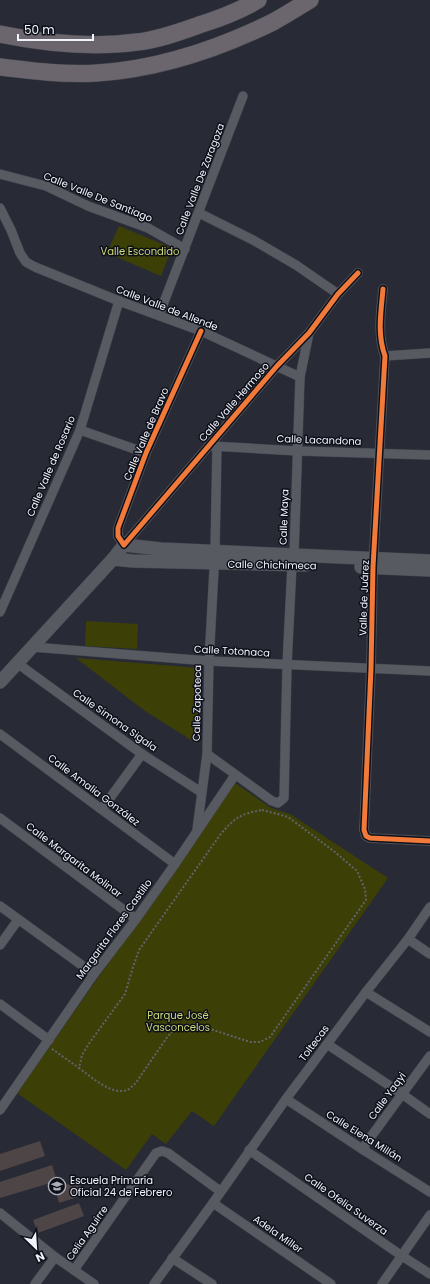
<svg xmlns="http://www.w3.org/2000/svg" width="430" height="1284" font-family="Poppins,sans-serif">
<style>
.green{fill:#3c4007}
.building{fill:#4e4547}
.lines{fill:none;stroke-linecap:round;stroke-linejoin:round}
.street-casing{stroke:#43454e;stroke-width:10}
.secondary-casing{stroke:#43454e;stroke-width:14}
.highway-casing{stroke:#43454e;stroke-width:18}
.path{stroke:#61636b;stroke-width:2;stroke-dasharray:2 2;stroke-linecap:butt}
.street{stroke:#585a62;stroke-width:9}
.secondary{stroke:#585a62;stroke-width:13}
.highway{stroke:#6b666e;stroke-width:17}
.cycleway-casing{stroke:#0e1019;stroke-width:8}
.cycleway{stroke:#f17a3a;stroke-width:5}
.labels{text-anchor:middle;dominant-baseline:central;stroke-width:3;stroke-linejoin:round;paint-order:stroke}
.street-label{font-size:10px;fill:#f2f4fd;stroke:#0e1019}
.park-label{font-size:10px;fill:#ced97a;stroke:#0e1019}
.poi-label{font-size:10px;fill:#f2f4fd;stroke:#0e1019;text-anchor:start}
</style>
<rect width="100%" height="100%" fill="#282a35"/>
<g class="green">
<path d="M119,226L172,248L161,276L107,253Z"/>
<path d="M86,621L138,624L137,649L85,646Z"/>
<path d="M76,658L199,668L196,743L145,711Z"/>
<path d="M235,783L271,808L290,814L388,878L214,1126L192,1111L166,1144L152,1134L126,1170L17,1093Z"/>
</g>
<g class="building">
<path d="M40,1141L45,1156L0,1171V1154Z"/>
<path d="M52,1165L57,1181L0,1198V1182Z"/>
<path d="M79,1181L84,1195L59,1203L55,1188Z"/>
<path d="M79,1203L84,1216L38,1233L33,1220Z"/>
</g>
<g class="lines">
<defs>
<g id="street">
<path d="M0,174L46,186L88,206L148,228L185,249"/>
<path d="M0,208L11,230L20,253L26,262L35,267L119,301L201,331L300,377"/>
<path d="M199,213L253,240L296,265L338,294"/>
<path d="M383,289C381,312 377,334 385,356L373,567L371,668L364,830L366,836L370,838L430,841"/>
<path d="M159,315L243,96"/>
<path d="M201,331L146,453L118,528V536L124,545L277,366L309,333L338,294L358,273"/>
<path d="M385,356L430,353"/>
<path d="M80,430L146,453"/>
<path d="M212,446L298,451L430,455"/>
<path d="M0,612L80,430L119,301"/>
<path d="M32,647L209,661L430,671"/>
<path d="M17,663L142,754L201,792"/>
<path d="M0,734L175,864"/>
<path d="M207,754L272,801L278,803L284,798L287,665L292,565L294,556L300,377L309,333"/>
<path d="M102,809L142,754"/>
<path d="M0,818L136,919"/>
<path d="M197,830L207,754L209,661L215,551L217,446"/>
<path d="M0,906L94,974"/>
<path d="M408,939L430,954"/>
<path d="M0,945L18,920"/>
<path d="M366,992L430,1032"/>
<path d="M0,1004L49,1040"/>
<path d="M327,1044L402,1094L430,1114"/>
<path d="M286,1099L362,1149L430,1192"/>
<path d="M0,1110L94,974L136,919L175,864L235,775"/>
<path d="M362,1149L430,1056"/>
<path d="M249,1150L402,1256L430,1274"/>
<path d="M213,1203L331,1284"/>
<path d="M0,1213L55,1257L94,1284"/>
<path d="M172,1258L212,1284"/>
<path d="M74,1270L156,1153L162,1151L168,1153L220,1191"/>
<path d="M35,1284L55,1257"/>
<path d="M154,1284L213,1203L286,1099L366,992L408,939L430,907"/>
<path d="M382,1284L430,1215"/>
</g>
<g id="secondary">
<path d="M113,559L133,561L305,565"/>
<path d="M361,567L430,570"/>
<path d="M0,682L113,559L124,545L161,549L430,561"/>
</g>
<g id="highway">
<path d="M0,34C44,43 93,48 137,42C158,40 182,31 202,24C221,18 241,10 258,0"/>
<path d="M0,67C32,71 64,75 97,73C158,69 218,49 273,22C286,15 298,7 310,0"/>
</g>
</defs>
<use href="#street" class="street-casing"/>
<use href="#secondary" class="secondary-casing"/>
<use href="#highway" class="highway-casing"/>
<g class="path">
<path d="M262,810L274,813L288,817L335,852L357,871L365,889L366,900L270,1037L260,1042H250L195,1024L177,1027L168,1036L135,1084C132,1086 130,1089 127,1090C112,1096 90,1076 79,1068L82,1055L90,1042L125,994L133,967L139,950L220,835C234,818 240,814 262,810Z"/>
<path d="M52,1049L79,1068"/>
</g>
<use href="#street" class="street"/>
<use href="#secondary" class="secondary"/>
<use href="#highway" class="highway"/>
<defs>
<g id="cycleway">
<path d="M383,289C381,312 377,334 385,356L373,567L371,668L364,830L366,836L370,838L430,841"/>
<path d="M201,331L146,453L118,528V536L124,545L277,366L309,333L338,294L358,273"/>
</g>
</defs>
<use href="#cycleway" class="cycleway-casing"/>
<use href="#cycleway" class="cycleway"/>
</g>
<defs>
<symbol id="school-ring" viewBox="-11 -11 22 22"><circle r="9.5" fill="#0e1019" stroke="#abadb7" stroke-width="1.5"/><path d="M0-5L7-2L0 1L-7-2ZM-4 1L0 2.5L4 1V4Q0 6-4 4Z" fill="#abadb7"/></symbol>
</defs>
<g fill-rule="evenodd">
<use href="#school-ring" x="47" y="1176" width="20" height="20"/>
</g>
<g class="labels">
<g class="street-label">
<text transform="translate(200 179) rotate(-69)">Calle Valle De Zaragoza</text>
<text transform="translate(98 197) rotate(22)">Calle Valle De Santiago</text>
<text transform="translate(167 308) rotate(21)">Calle Valle de Allende</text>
<text transform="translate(234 402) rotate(-49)">Calle Valle Hermoso</text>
<text transform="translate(146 434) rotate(-67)">Calle Valle de Bravo</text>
<text transform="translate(319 440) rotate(2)">Calle Lacandona</text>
<text transform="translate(51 466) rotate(-67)">Calle Valle de Rosario</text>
<text transform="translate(284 517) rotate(-88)">Calle Maya</text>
<text transform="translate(272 565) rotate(1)">Calle Chichimeca</text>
<text transform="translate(364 598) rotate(-88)">Valle de Juárez</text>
<text transform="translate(232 651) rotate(3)">Calle Totonaca</text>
<text transform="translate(197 703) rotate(-89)">Calle Zapoteca</text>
<text transform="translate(115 720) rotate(35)">Calle Simona Sigala</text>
<text transform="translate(94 790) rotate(37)">Calle Amalia González</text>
<text transform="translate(74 860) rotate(37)">Calle Margarita Molinar</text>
<text transform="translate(114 929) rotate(-54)">Margarita Flores Castillo</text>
<text transform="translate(314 1043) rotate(-53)">Toltecas</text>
<text transform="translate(387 1096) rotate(-54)">Calle Yaqyi</text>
<text transform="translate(364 1136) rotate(32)">Calle Elena Millán</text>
<text transform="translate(346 1204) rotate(35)">Calle Ofelia Suverza</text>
<text transform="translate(87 1233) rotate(-55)">Celia Aguirre</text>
<text transform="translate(278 1234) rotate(35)">Adela Miller</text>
</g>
<g class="park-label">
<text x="140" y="251">Valle Escondido</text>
<text x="178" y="1015">Parque José<tspan x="178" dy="12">Vasconcelos</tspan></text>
</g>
<g class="poi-label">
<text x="70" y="1180">Escuela Primaría<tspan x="70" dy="12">Oficial 24 de Febrero</tspan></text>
</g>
</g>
<g transform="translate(36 1248) rotate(155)" stroke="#0e1019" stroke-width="3" paint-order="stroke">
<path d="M0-3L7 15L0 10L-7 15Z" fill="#f2f4fd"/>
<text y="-6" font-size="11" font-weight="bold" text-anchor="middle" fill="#f2f4fd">N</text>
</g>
<path d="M18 34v6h75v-6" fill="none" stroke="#f2f4fd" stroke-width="2"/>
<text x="24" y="34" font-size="12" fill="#f2f4fd" stroke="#0e1019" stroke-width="3" paint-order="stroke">50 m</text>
</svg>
